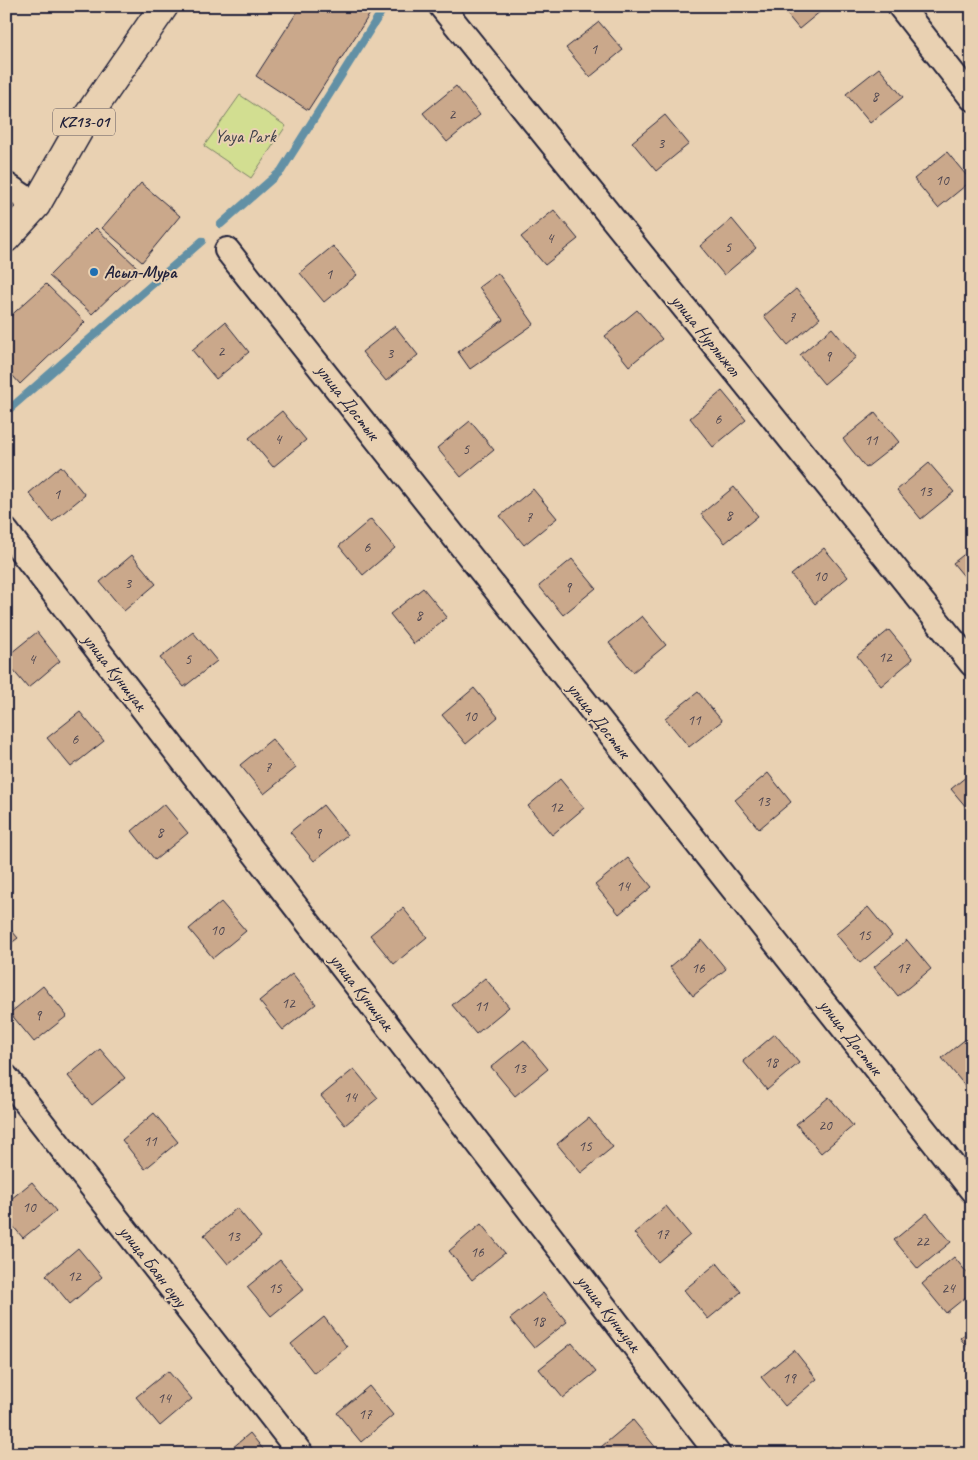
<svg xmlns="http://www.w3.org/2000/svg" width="978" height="1460" font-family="Caveat,sans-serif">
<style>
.green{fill:#d2de91;stroke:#7a8066}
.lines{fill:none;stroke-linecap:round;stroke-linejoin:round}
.stream{stroke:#6290a5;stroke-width:8}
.building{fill:#caa88b;stroke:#22223b}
.minor-casing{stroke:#22223b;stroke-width:28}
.major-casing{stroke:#22223b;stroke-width:31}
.minor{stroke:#e9d1b2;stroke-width:24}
.major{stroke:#e9d1b2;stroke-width:28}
.poi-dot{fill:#1f6fb2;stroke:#e9d1b2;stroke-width:2}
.labels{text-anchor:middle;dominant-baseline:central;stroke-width:4;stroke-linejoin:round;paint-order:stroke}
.number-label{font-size:15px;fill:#4c444f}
.shield{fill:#e9d1b2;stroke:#5e565f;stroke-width:1}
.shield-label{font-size:16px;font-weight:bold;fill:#22223b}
.park-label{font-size:18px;fill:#3c3e48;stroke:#e9d1b2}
.poi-label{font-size:18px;font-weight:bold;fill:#22223b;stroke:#e9d1b2;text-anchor:start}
.street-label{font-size:18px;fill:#22223b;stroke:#e9d1b2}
</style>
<rect width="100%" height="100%" fill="#e9d1b2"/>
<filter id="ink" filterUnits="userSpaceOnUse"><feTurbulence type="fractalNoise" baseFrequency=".02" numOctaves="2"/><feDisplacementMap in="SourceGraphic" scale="10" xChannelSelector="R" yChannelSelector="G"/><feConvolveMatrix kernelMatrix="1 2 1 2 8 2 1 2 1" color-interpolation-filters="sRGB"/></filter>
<g filter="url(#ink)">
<path class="green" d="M240,95L286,126L251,178L204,146Z"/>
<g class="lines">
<g class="stream">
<path d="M221,224L281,171L385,6"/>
<path d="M6,412L202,241"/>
</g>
</g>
<g class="building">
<path d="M301,6H375L308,110L256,76Z"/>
<path d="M780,6H827L799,29Z"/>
<path d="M599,22L623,50L590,77L566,48Z"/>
<path d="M879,68L903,97L870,123L846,94Z"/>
<path d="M456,86L480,115L447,142L423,113Z"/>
<path d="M665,115L689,144L656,171L632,142Z"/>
<path d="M947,152L971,181L938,208L914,179Z"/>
<path d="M141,183L180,216L142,262L102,228Z"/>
<path d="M554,210L578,239L545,265L521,237Z"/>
<path d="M732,219L756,248L724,275L700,246Z"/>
<path d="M96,228L139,269L92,314L49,276Z"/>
<path d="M333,246L357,275L324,302L300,273Z"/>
<path d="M498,273L534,324L470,369L458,352L503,320L479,287Z"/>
<path d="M46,284L85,322L20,384L6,368V320Z"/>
<path d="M796,289L820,318L788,345L764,316Z"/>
<path d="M637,310L662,339L629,366L605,336Z"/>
<path d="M225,322L249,352L216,379L192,350Z"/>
<path d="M395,326L418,355L386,381L362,352Z"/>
<path d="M832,328L856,357L824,384L800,355Z"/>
<path d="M722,391L746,420L713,447L690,418Z"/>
<path d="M282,411L306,440L273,467L249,438Z"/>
<path d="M875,413L899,442L866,468L843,439Z"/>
<path d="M470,421L494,450L461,477L437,448Z"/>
<path d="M929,463L954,492L921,519L897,490Z"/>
<path d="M61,466L85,495L52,522L29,493Z"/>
<path d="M734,487L758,516L725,543L701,514Z"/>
<path d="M533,489L557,518L524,545L500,516Z"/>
<path d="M371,519L395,548L363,575L339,546Z"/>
<path d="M824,548L848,577L815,604L791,575Z"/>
<path d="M972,548V586L953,563Z"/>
<path d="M132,555L156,584L124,611L100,582Z"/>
<path d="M572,559L596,588L563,615L539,586Z"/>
<path d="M423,588L447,617L414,644L390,614Z"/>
<path d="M642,616L666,645L633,672L609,643Z"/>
<path d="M889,630L913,659L881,686L857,656Z"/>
<path d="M37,632L60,661L28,688L6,662V657Z"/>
<path d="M193,632L217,661L184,687L160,658Z"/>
<path d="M474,688L498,717L466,744L442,715Z"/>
<path d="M698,692L722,721L689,747L665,718Z"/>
<path d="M80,712L104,741L71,767L47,738Z"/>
<path d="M272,739L296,768L264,794L240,765Z"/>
<path d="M972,772V814L951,789Z"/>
<path d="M768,773L791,802L759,829L735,800Z"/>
<path d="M560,779L584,808L552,835L528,806Z"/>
<path d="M164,804L188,833L155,860L132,831Z"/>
<path d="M323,805L347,835L314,861L290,832Z"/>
<path d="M628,858L652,887L619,914L595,885Z"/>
<path d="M221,902L246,931L213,958L189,929Z"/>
<path d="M868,907L892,936L860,963L836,934Z"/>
<path d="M403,908L427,937L394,964L370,935Z"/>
<path d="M6,924L18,938L6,947Z"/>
<path d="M702,940L726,969L693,996L670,967Z"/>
<path d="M907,940L931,969L898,996L874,967Z"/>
<path d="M292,974L316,1004L283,1030L259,1001Z"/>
<path d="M485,978L509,1007L476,1034L452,1005Z"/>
<path d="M43,986L67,1016L34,1042L10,1013Z"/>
<path d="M775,1034L799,1063L767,1090L743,1061Z"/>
<path d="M972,1034V1083L966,1087L942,1058Z"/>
<path d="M524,1040L548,1069L515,1096L491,1067Z"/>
<path d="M100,1049L125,1078L92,1105L68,1076Z"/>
<path d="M354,1069L378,1098L345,1125L321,1096Z"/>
<path d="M829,1097L853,1126L821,1153L796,1124Z"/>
<path d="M154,1113L178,1142L145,1169L122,1140Z"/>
<path d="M589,1118L613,1147L581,1173L557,1144Z"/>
<path d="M32,1182L56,1211L23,1238L6,1218V1203Z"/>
<path d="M666,1206L690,1235L658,1262L634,1233Z"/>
<path d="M237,1208L261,1237L228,1264L204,1235Z"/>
<path d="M927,1213L951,1242L918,1269L894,1240Z"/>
<path d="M481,1224L505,1253L472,1280L449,1251Z"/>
<path d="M78,1248L102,1277L70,1304L46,1275Z"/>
<path d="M954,1257L972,1279V1292L946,1313L922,1284Z"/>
<path d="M280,1260L304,1289L271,1316L247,1287Z"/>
<path d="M717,1263L741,1292L708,1319L684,1290Z"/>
<path d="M543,1293L567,1322L534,1348L510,1319Z"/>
<path d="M324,1317L347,1347L314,1373L291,1344Z"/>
<path d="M972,1329V1353L960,1338Z"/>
<path d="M572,1343L596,1372L563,1398L539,1369Z"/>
<path d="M794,1350L817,1379L785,1406L761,1377Z"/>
<path d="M168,1371L192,1399L160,1426L136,1397Z"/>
<path d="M369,1386L393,1415L361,1442L337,1413Z"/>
<path d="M633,1420L657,1449L652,1454H606L601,1447Z"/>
<path d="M250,1433L267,1454H225Z"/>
<path d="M832,1446L839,1454H822Z"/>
</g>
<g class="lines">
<defs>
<g id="minor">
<path d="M441,6L972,664"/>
<path d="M900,6L972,98"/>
<path d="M6,185L36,205"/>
<path d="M227,250L972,1190"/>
<path d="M6,531L718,1454"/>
<path d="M6,1077L301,1454"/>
</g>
<path id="major" d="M6,238L36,205L81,126L164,6"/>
</defs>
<use href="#minor" class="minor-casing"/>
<use href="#major" class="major-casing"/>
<use href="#minor" class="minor"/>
<use href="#major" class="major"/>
</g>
</g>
<circle class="poi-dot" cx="94" cy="272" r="5"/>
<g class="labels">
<g class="number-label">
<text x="594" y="49">1</text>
<text x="875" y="96">8</text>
<text x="452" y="114">2</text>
<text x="661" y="143">3</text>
<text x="942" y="180">10</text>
<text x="550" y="238">4</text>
<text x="728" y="247">5</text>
<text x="329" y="274">1</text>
<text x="792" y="317">7</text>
<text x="221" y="351">2</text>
<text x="390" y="353">3</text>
<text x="828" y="356">9</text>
<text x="718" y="419">6</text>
<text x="278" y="439">4</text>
<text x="871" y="440">11</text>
<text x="466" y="449">5</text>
<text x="925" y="491">13</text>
<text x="57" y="494">1</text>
<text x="729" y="515">8</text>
<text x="529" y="517">7</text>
<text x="367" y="547">6</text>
<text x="820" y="576">10</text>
<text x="128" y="583">3</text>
<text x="568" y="587">9</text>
<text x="419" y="615">8</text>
<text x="885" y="657">12</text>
<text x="32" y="659">4</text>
<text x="188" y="659">5</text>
<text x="470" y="716">10</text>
<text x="694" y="720">11</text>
<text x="75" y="739">6</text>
<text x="268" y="767">7</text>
<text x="763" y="801">13</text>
<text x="556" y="807">12</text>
<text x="160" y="832">8</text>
<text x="318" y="833">9</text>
<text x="623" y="886">14</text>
<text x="217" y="930">10</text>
<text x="864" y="935">15</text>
<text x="698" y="968">16</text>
<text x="903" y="968">17</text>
<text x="288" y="1003">12</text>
<text x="481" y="1006">11</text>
<text x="38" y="1015">9</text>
<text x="771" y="1062">18</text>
<text x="519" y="1068">13</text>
<text x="350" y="1097">14</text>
<text x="825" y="1125">20</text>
<text x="150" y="1141">11</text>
<text x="585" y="1146">15</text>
<text x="29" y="1207">10</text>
<text x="662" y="1234">17</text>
<text x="233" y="1236">13</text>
<text x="922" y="1241">22</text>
<text x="477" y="1252">16</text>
<text x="74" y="1276">12</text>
<text x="275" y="1288">15</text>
<text x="948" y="1288">24</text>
<text x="538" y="1321">18</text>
<text x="789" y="1378">19</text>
<text x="164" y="1398">14</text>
<text x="365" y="1414">17</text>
</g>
<rect class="shield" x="53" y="108.5" width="62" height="27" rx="4"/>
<g class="shield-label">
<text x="84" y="122">KZ13-01</text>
</g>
<g class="park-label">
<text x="245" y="136">Yaya Park</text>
</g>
<g class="poi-label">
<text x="104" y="272">Асыл-Мура</text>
</g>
<g class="street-label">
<text transform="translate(706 335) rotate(51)">улица Нурлыжол</text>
<text transform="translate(348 402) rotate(52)">улица Достык</text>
<text transform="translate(115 672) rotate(52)">улица Куншуак</text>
<text transform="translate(599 720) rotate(52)">улица Достык</text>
<text transform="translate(362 992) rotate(52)">улица Куншуак</text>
<text transform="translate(851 1037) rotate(52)">улица Достык</text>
<text transform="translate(153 1266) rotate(52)">улица Баян сулу</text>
<text transform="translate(609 1313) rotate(52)">улица Куншуак</text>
</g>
</g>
<rect width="978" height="1460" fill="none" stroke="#e9d1b2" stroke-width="25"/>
<rect x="12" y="12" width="953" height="1435" fill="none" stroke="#22223b" stroke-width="2" filter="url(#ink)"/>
</svg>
